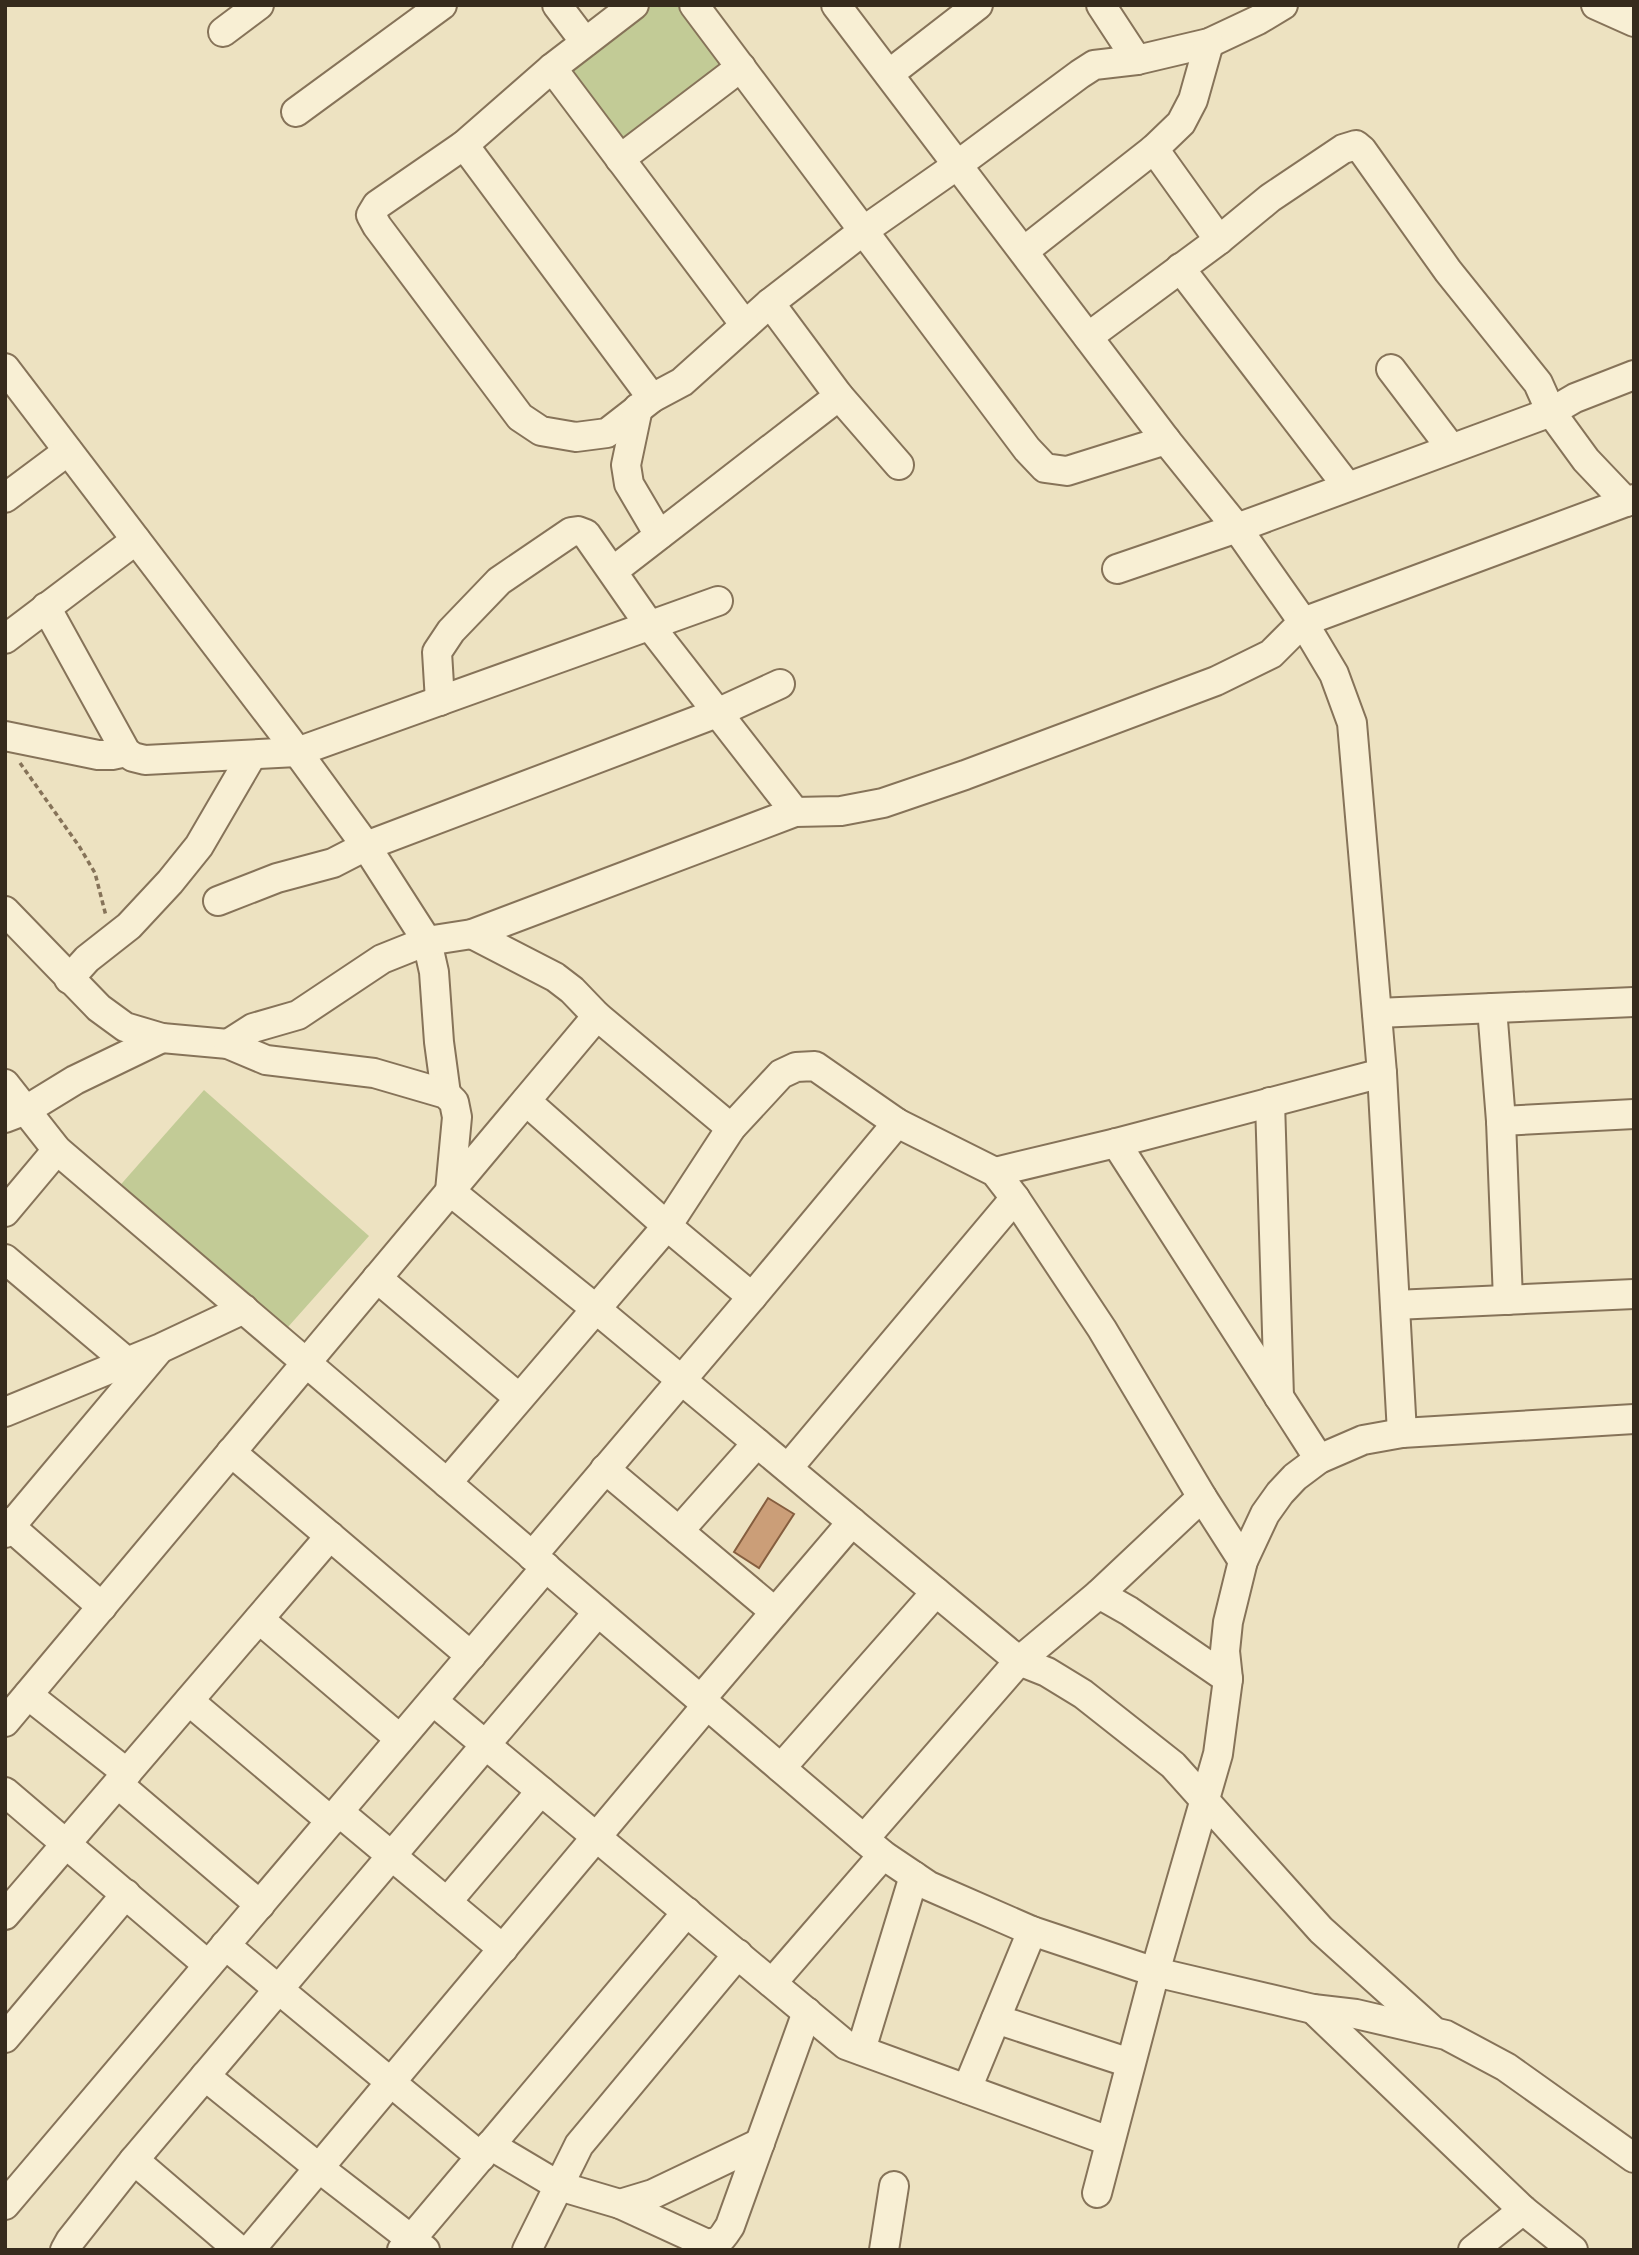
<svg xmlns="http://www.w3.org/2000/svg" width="1639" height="2255" font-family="'PT Serif',serif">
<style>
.green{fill:#c2cb96}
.building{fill:#cb9e78;stroke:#855e3f;stroke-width:2}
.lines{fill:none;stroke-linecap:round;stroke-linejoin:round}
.minor-casing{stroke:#867359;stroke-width:32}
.path{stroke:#867359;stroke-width:3.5;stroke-dasharray:5 3.5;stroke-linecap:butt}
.minor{stroke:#f8efd4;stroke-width:28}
</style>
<rect width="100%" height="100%" fill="#ede2c1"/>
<g class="green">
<path d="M653,5H687L731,63L616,151L560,77Z"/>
<path d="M204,1090L369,1236L280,1336L116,1190Z"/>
</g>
<path class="building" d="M768,1498L794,1514L759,1568L734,1552Z"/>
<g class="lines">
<defs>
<g id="minor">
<path d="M557,5L585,42"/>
<path d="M634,5L552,68L464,145L377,205L371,215L377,226L520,417L541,431L576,437L607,433L652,398L682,382L770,303L863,231L956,166L1080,74L1094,65L1137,60L1209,43L1258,20L1283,5"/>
<path d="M694,5L1027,449L1045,468L1067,471L1166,440"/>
<path d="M836,5L1166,440L1237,528L1303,622L1334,674L1352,723L1382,1073L1402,1433"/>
<path d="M1101,5L1137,60"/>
<path d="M1596,5L1634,22"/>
<path d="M223,32L259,5"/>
<path d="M552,68L745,325"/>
<path d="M889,74L978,5"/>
<path d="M296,112L442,5"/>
<path d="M464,145L652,398"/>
<path d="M1154,149L1219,240"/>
<path d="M620,159L741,67"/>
<path d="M1024,251L1154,149L1181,123L1193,100L1209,43"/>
<path d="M1180,268L1347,486"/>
<path d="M770,303L839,396L899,465"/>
<path d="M1088,337L1219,240L1270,198L1343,149L1356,145L1362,150L1448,271L1538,383L1551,412L1586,460L1626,502"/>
<path d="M5,368L288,739L366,846L427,941L434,972L439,1042L446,1094"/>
<path d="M1391,369L1451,448"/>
<path d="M638,408L626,465L629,484L659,535"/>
<path d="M5,498L68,451"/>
<path d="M1117,569L1237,528L1551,412L1575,398L1634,375"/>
<path d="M613,571L839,396"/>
<path d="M46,607L126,752L133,757L145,760L297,752L718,601"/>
<path d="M5,639L136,540"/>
<path d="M440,701L437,652L451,631L499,581L571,532L578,531L586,534L650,626L795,812"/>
<path d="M5,736L98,755H112L126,752"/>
<path d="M218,901L277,878L333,863L366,846L717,713L780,684"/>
<path d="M5,911L99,1008L125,1027L162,1038L228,1044L266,1060L374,1073L446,1094L454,1102L457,1117L450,1191L596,1309L1019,1661L1047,1672L1083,1694L1173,1765L1321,1930L1431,2029"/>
<path d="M472,934L555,977L572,990L597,1016L731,1128"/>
<path d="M69,979L87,959L129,926L170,882L199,846L252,755"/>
<path d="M1492,1008L1501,1121L1508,1300"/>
<path d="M1377,1013L1634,1002"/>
<path d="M228,1044L253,1028L298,1015L382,959L427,941L472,934L795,812L841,811L883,803L965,775L1216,681L1271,654L1303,622L1634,499"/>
<path d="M5,1084L57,1150L864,1839L883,1855L929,1886L1032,1931L1155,1972L1313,2009L1356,2014L1446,2035L1506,2067L1634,2158"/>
<path d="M526,1101L667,1226L752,1297"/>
<path d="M1270,1102L1279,1397"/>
<path d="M5,1118L26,1110L75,1080L162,1038"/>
<path d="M1501,1121L1634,1114"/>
<path d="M1116,1143L1319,1459"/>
<path d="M995,1172L1116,1143L1382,1073"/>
<path d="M5,1212L57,1150"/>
<path d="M5,1259L127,1362"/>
<path d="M377,1278L519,1398"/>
<path d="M1395,1305L1634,1294"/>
<path d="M5,1412L161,1348L244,1309"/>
<path d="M231,1452L471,1656"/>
<path d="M788,1468L1015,1198"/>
<path d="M605,1469L775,1612"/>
<path d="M447,1483L667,1226L731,1128L781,1074L796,1067L815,1066L897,1123L995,1172L1015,1198L1102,1329L1202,1497L1243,1561"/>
<path d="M5,1522L102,1607"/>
<path d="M679,1531L757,1443"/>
<path d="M5,1533L157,1352"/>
<path d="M532,1556L752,1297L897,1123"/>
<path d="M1099,1594L1202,1497"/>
<path d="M259,1619L400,1739"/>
<path d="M28,1695L127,1773"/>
<path d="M701,1699L852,1522"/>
<path d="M189,1701L331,1821"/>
<path d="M433,1701L846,2045L1109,2141"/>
<path d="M5,1722L597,1016"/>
<path d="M781,1768L936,1592"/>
<path d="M118,1784L260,1905"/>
<path d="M5,1792L208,1965"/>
<path d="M339,1812L503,1949"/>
<path d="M864,1839L1019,1661L1099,1594L1129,1611L1228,1679"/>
<path d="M447,1902L541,1791"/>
<path d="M5,1915L330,1536"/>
<path d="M225,1945L481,2157"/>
<path d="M772,1983L883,1855"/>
<path d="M1313,2009L1523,2210L1573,2250"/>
<path d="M996,2019L1130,2063"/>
<path d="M5,2038L126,1894"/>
<path d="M861,2050L914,1876"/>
<path d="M205,2076L319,2168L425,2250"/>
<path d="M967,2089L1032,1931"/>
<path d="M490,2145L559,2186L620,2204L653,2194L760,2143"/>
<path d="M134,2160L239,2250"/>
<path d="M1097,2193L1155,1972L1218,1754L1228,1679L1225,1651L1228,1622L1243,1561L1265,1514L1280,1493L1295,1477L1319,1459L1363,1440L1402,1433L1634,1419"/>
<path d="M620,2204L705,2243C720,2244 722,2238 730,2226L807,2012"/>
<path d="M5,2205L546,1567"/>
<path d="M65,2250L70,2241L134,2160L598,1612"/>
<path d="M250,2250L707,1705"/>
<path d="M402,2250L687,1912"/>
<path d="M527,2250L579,2145L738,1954"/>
<path d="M884,2250L894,2186"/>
<path d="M1473,2250L1523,2210"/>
</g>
</defs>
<use href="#minor" class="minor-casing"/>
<path class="path" d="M20,763L79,846L95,873L106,916"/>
<use href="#minor" class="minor"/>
</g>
<rect width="1639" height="2255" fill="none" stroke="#362b1d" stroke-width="14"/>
</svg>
